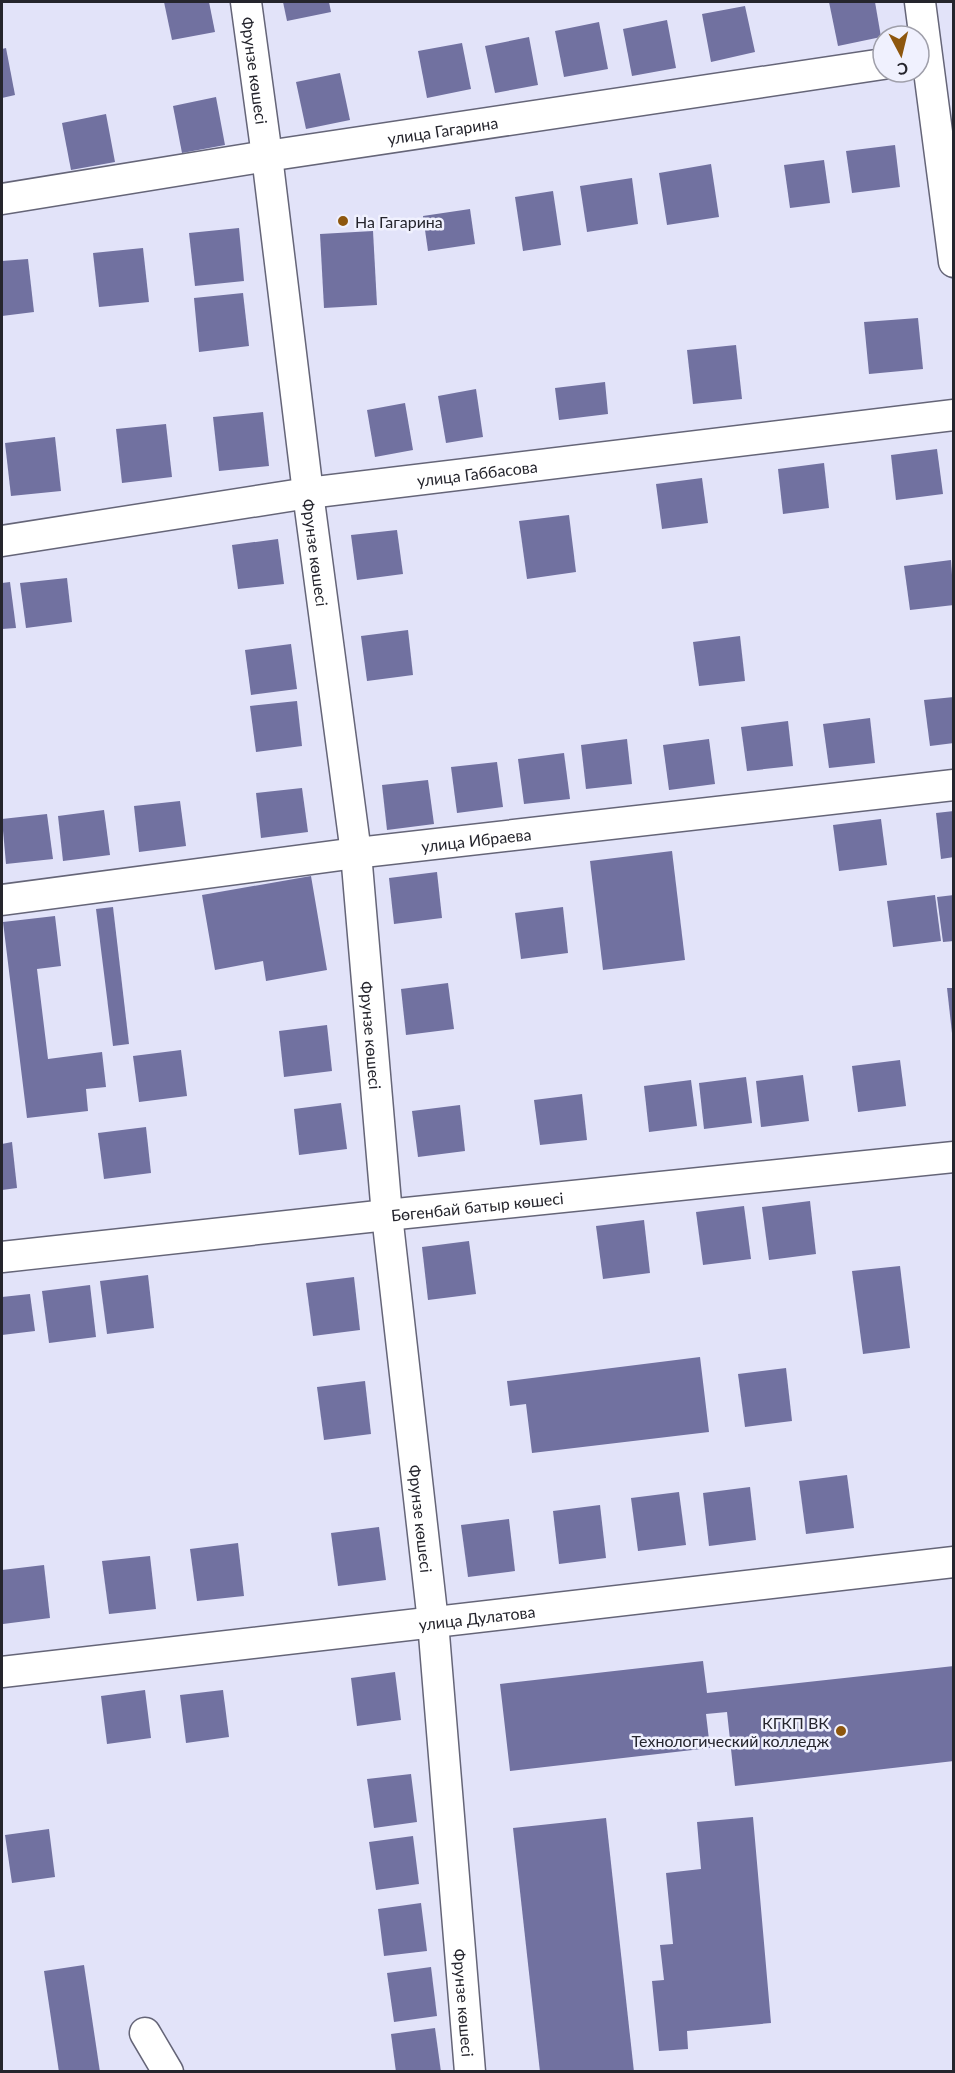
<svg xmlns="http://www.w3.org/2000/svg" width="955" height="2073" font-family="Lato,sans-serif">
<style>
.building{fill:#7171a0}
.lines{fill:none;stroke-linecap:round;stroke-linejoin:round}
.street-casing{stroke:#656578;stroke-width:33}
.street{stroke:#fff;stroke-width:30}
.poi-dot{fill:#8e570e;stroke:#f0f1fe;stroke-width:2}
.labels{text-anchor:middle;dominant-baseline:central;stroke-width:5;stroke-linejoin:round;paint-order:stroke}
.street-label{font-size:16px;fill:#25252d;stroke:#f0f1fe}
.poi-label{font-size:16px;fill:#25252d;stroke:#f0f1fe;text-anchor:start}
</style>
<rect width="100%" height="100%" fill="#e2e3f9"/>
<g class="building">
<path d="M164,2H209L215,32L172,40Z"/>
<path d="M283,2H329L331,12L287,21Z"/>
<path d="M829,2H875L881,37L838,46Z"/>
<path d="M745,6L755,52L711,62L702,14Z"/>
<path d="M667,20L676,68L632,76L623,29Z"/>
<path d="M599,22L608,69L564,77L555,31Z"/>
<path d="M529,37L538,85L495,93L485,46Z"/>
<path d="M462,43L471,89L427,98L418,51Z"/>
<path d="M6,48L15,95L2,98V49Z"/>
<path d="M340,73L350,120L306,129L296,82Z"/>
<path d="M216,97L225,145L182,153L173,106Z"/>
<path d="M106,114L115,162L71,170L62,123Z"/>
<path d="M895,145L900,187L852,193L846,151Z"/>
<path d="M824,160L830,203L790,208L784,165Z"/>
<path d="M711,164L719,217L667,225L659,173Z"/>
<path d="M632,178L638,224L587,232L580,186Z"/>
<path d="M553,191L561,245L523,251L515,197Z"/>
<path d="M470,209L475,244L428,251L423,216Z"/>
<path d="M239,228L244,281L195,286L189,233Z"/>
<path d="M373,231L377,305L324,308L320,234Z"/>
<path d="M143,248L149,302L99,307L93,253Z"/>
<path d="M28,259L34,312L2,316V261Z"/>
<path d="M243,293L249,346L199,352L194,298Z"/>
<path d="M918,318L923,369L869,374L864,322Z"/>
<path d="M736,345L742,399L693,404L687,350Z"/>
<path d="M605,382L608,414L559,420L555,388Z"/>
<path d="M476,389L483,437L446,443L438,396Z"/>
<path d="M405,403L413,450L375,457L367,410Z"/>
<path d="M263,412L269,466L219,471L213,417Z"/>
<path d="M166,424L172,477L122,483L116,429Z"/>
<path d="M55,437L61,491L11,496L5,443Z"/>
<path d="M937,449L943,494L896,500L891,455Z"/>
<path d="M824,463L829,508L783,514L778,469Z"/>
<path d="M702,478L708,523L662,529L656,484Z"/>
<path d="M569,515L576,572L527,579L519,521Z"/>
<path d="M397,530L403,574L357,580L351,535Z"/>
<path d="M278,539L284,584L238,589L232,545Z"/>
<path d="M951,560L954,605L910,610L904,566Z"/>
<path d="M67,578L72,622L26,628L20,583Z"/>
<path d="M10,582L16,628L2,629V583Z"/>
<path d="M408,630L413,675L367,681L361,636Z"/>
<path d="M740,636L745,681L699,686L693,642Z"/>
<path d="M291,644L297,689L251,695L245,650Z"/>
<path d="M954,697V743L930,746L924,700Z"/>
<path d="M297,701L302,746L256,752L250,706Z"/>
<path d="M870,718L875,763L829,768L823,724Z"/>
<path d="M788,721L793,766L747,771L741,727Z"/>
<path d="M627,739L632,784L586,789L581,745Z"/>
<path d="M709,739L715,784L669,790L663,745Z"/>
<path d="M564,753L570,799L524,804L518,759Z"/>
<path d="M497,762L503,807L457,813L451,767Z"/>
<path d="M428,780L434,824L387,830L382,785Z"/>
<path d="M302,788L308,832L261,838L256,793Z"/>
<path d="M180,801L186,846L139,852L134,806Z"/>
<path d="M104,810L110,855L63,861L58,816Z"/>
<path d="M954,811V857L941,859L936,813Z"/>
<path d="M47,814L53,859L6,864L2,819Z"/>
<path d="M881,819L887,865L839,871L833,825Z"/>
<path d="M672,851L685,960L603,970L590,861Z"/>
<path d="M437,872L442,918L394,924L389,878Z"/>
<path d="M311,876L327,970L266,981L263,961L215,970L202,895Z"/>
<path d="M935,895L941,941L893,947L887,901Z"/>
<path d="M954,895V941L943,942L937,897Z"/>
<path d="M113,907L129,1044L113,1046L96,909Z"/>
<path d="M563,907L568,953L521,959L515,913Z"/>
<path d="M55,916L61,966L37,969L48,1059L102,1052L106,1087L86,1089L88,1111L27,1118L3,922Z"/>
<path d="M448,983L454,1029L406,1035L401,989Z"/>
<path d="M947,988H954V1033H952Z"/>
<path d="M327,1025L332,1071L284,1077L279,1031Z"/>
<path d="M181,1050L187,1096L139,1102L133,1056Z"/>
<path d="M900,1060L906,1106L858,1112L852,1066Z"/>
<path d="M803,1075L809,1121L761,1127L756,1081Z"/>
<path d="M746,1077L752,1123L704,1129L699,1083Z"/>
<path d="M691,1080L697,1126L649,1132L644,1086Z"/>
<path d="M582,1094L587,1140L540,1145L534,1100Z"/>
<path d="M341,1103L347,1149L299,1155L294,1109Z"/>
<path d="M460,1105L465,1151L418,1157L412,1111Z"/>
<path d="M146,1127L151,1173L104,1179L98,1133Z"/>
<path d="M12,1142L17,1188L2,1190V1144Z"/>
<path d="M810,1201L816,1254L769,1260L762,1207Z"/>
<path d="M744,1206L751,1259L703,1265L696,1212Z"/>
<path d="M644,1220L650,1273L603,1279L596,1226Z"/>
<path d="M469,1241L476,1294L428,1300L422,1247Z"/>
<path d="M900,1266L910,1348L863,1354L852,1271Z"/>
<path d="M148,1275L154,1328L107,1334L100,1281Z"/>
<path d="M354,1277L360,1330L313,1336L306,1283Z"/>
<path d="M90,1285L96,1337L49,1343L42,1291Z"/>
<path d="M30,1294L35,1331L2,1335V1297Z"/>
<path d="M700,1357L709,1432L532,1453L526,1404L510,1406L507,1381Z"/>
<path d="M786,1368L792,1421L745,1427L738,1374Z"/>
<path d="M365,1381L371,1434L324,1440L317,1387Z"/>
<path d="M847,1475L854,1528L806,1534L799,1481Z"/>
<path d="M750,1487L756,1540L709,1546L703,1493Z"/>
<path d="M679,1492L686,1545L638,1551L631,1498Z"/>
<path d="M600,1505L606,1558L559,1564L553,1511Z"/>
<path d="M509,1519L515,1571L468,1577L461,1525Z"/>
<path d="M379,1527L386,1580L338,1586L331,1533Z"/>
<path d="M238,1543L244,1596L197,1601L190,1549Z"/>
<path d="M150,1556L156,1609L109,1614L102,1561Z"/>
<path d="M44,1565L50,1618L3,1624L2,1570Z"/>
<path d="M703,1661L707,1693L954,1666V1761L735,1786L727,1712L706,1714L710,1748L510,1771L500,1684Z"/>
<path d="M395,1672L401,1720L357,1726L351,1678Z"/>
<path d="M145,1690L151,1738L107,1744L101,1696Z"/>
<path d="M223,1690L229,1737L186,1743L180,1695Z"/>
<path d="M411,1774L417,1822L374,1828L367,1779Z"/>
<path d="M753,1817L771,2023L687,2031L688,2049L659,2051L652,1981L664,1980L660,1945L673,1944L666,1873L701,1869L697,1822Z"/>
<path d="M606,1818L634,2072H540L513,1828Z"/>
<path d="M49,1829L55,1877L12,1883L5,1835Z"/>
<path d="M413,1836L419,1884L376,1890L369,1842Z"/>
<path d="M421,1903L427,1951L384,1956L378,1909Z"/>
<path d="M84,1965L100,2072H59L44,1971Z"/>
<path d="M431,1967L437,2016L394,2022L387,1973Z"/>
<path d="M435,2028L441,2072H396L391,2034Z"/>
</g>
<g class="lines">
<defs>
<g id="street">
<path id="s1" d="M246,2L267,156L308,493L356,853L387,1215L433,1622L470,2072"/>
<path d="M920,2L954,262"/>
<path id="s2" d="M2,199L267,156L883,64"/>
<path id="s3" d="M2,541L308,493L954,415"/>
<path id="s4" d="M2,900L356,853L954,785"/>
<path id="s5" d="M2,1257L387,1215L954,1157"/>
<path id="s6" d="M2,1672L954,1562"/>
<path d="M145,2033L168,2072"/>
</g>
</defs>
<use href="#street" class="street-casing"/>
<use href="#street" class="street"/>
</g>
<g class="poi-dot">
<circle cx="343" cy="221" r="6"/>
<circle cx="841" cy="1731" r="6"/>
</g>
<g class="labels">
<g class="street-label">
<text stroke="none"><textPath href="#s1" startOffset="69">Фрунзе көшесі</textPath></text>
<text stroke="none"><textPath href="#s2" startOffset="446">улица Гагарина</textPath></text>
<text stroke="none"><textPath href="#s3" startOffset="480">улица Габбасова</textPath></text>
<text stroke="none"><textPath href="#s1" startOffset="555">Фрунзе көшесі</textPath></text>
<text stroke="none"><textPath href="#s4" startOffset="478">улица Ибраева</textPath></text>
<text stroke="none"><textPath href="#s1" startOffset="1041">Фрунзе көшесі</textPath></text>
<text stroke="none"><textPath href="#s5" startOffset="478">Бөгенбай батыр көшесі</textPath></text>
<text stroke="none"><textPath href="#s1" startOffset="1527">Фрунзе көшесі</textPath></text>
<text stroke="none"><textPath href="#s6" startOffset="478">улица Дулатова</textPath></text>
<text stroke="none"><textPath href="#s1" startOffset="2013">Фрунзе көшесі</textPath></text>
</g>
<g class="poi-label">
<text x="355" y="221">На Гагарина</text>
<text x="829" y="1722" text-anchor="end">КГКП ВК<tspan x="829" dy="18">Технологический колледж</tspan></text>
</g>
</g>
<rect width="955" height="2073" fill="none" stroke="#25252d" stroke-width="6"/>
<g transform="translate(901 54) rotate(173)"><circle r="28" fill="#f0f1fe" stroke="#9f9faa" stroke-width="1.5"/>
<path d="M0-4.5L10 22L0 15L-10 22Z" fill="#8e570e"/>
<text y="-9" font-size="16" font-weight="bold" text-anchor="middle" fill="#25252d">С</text>
</g>
</svg>
